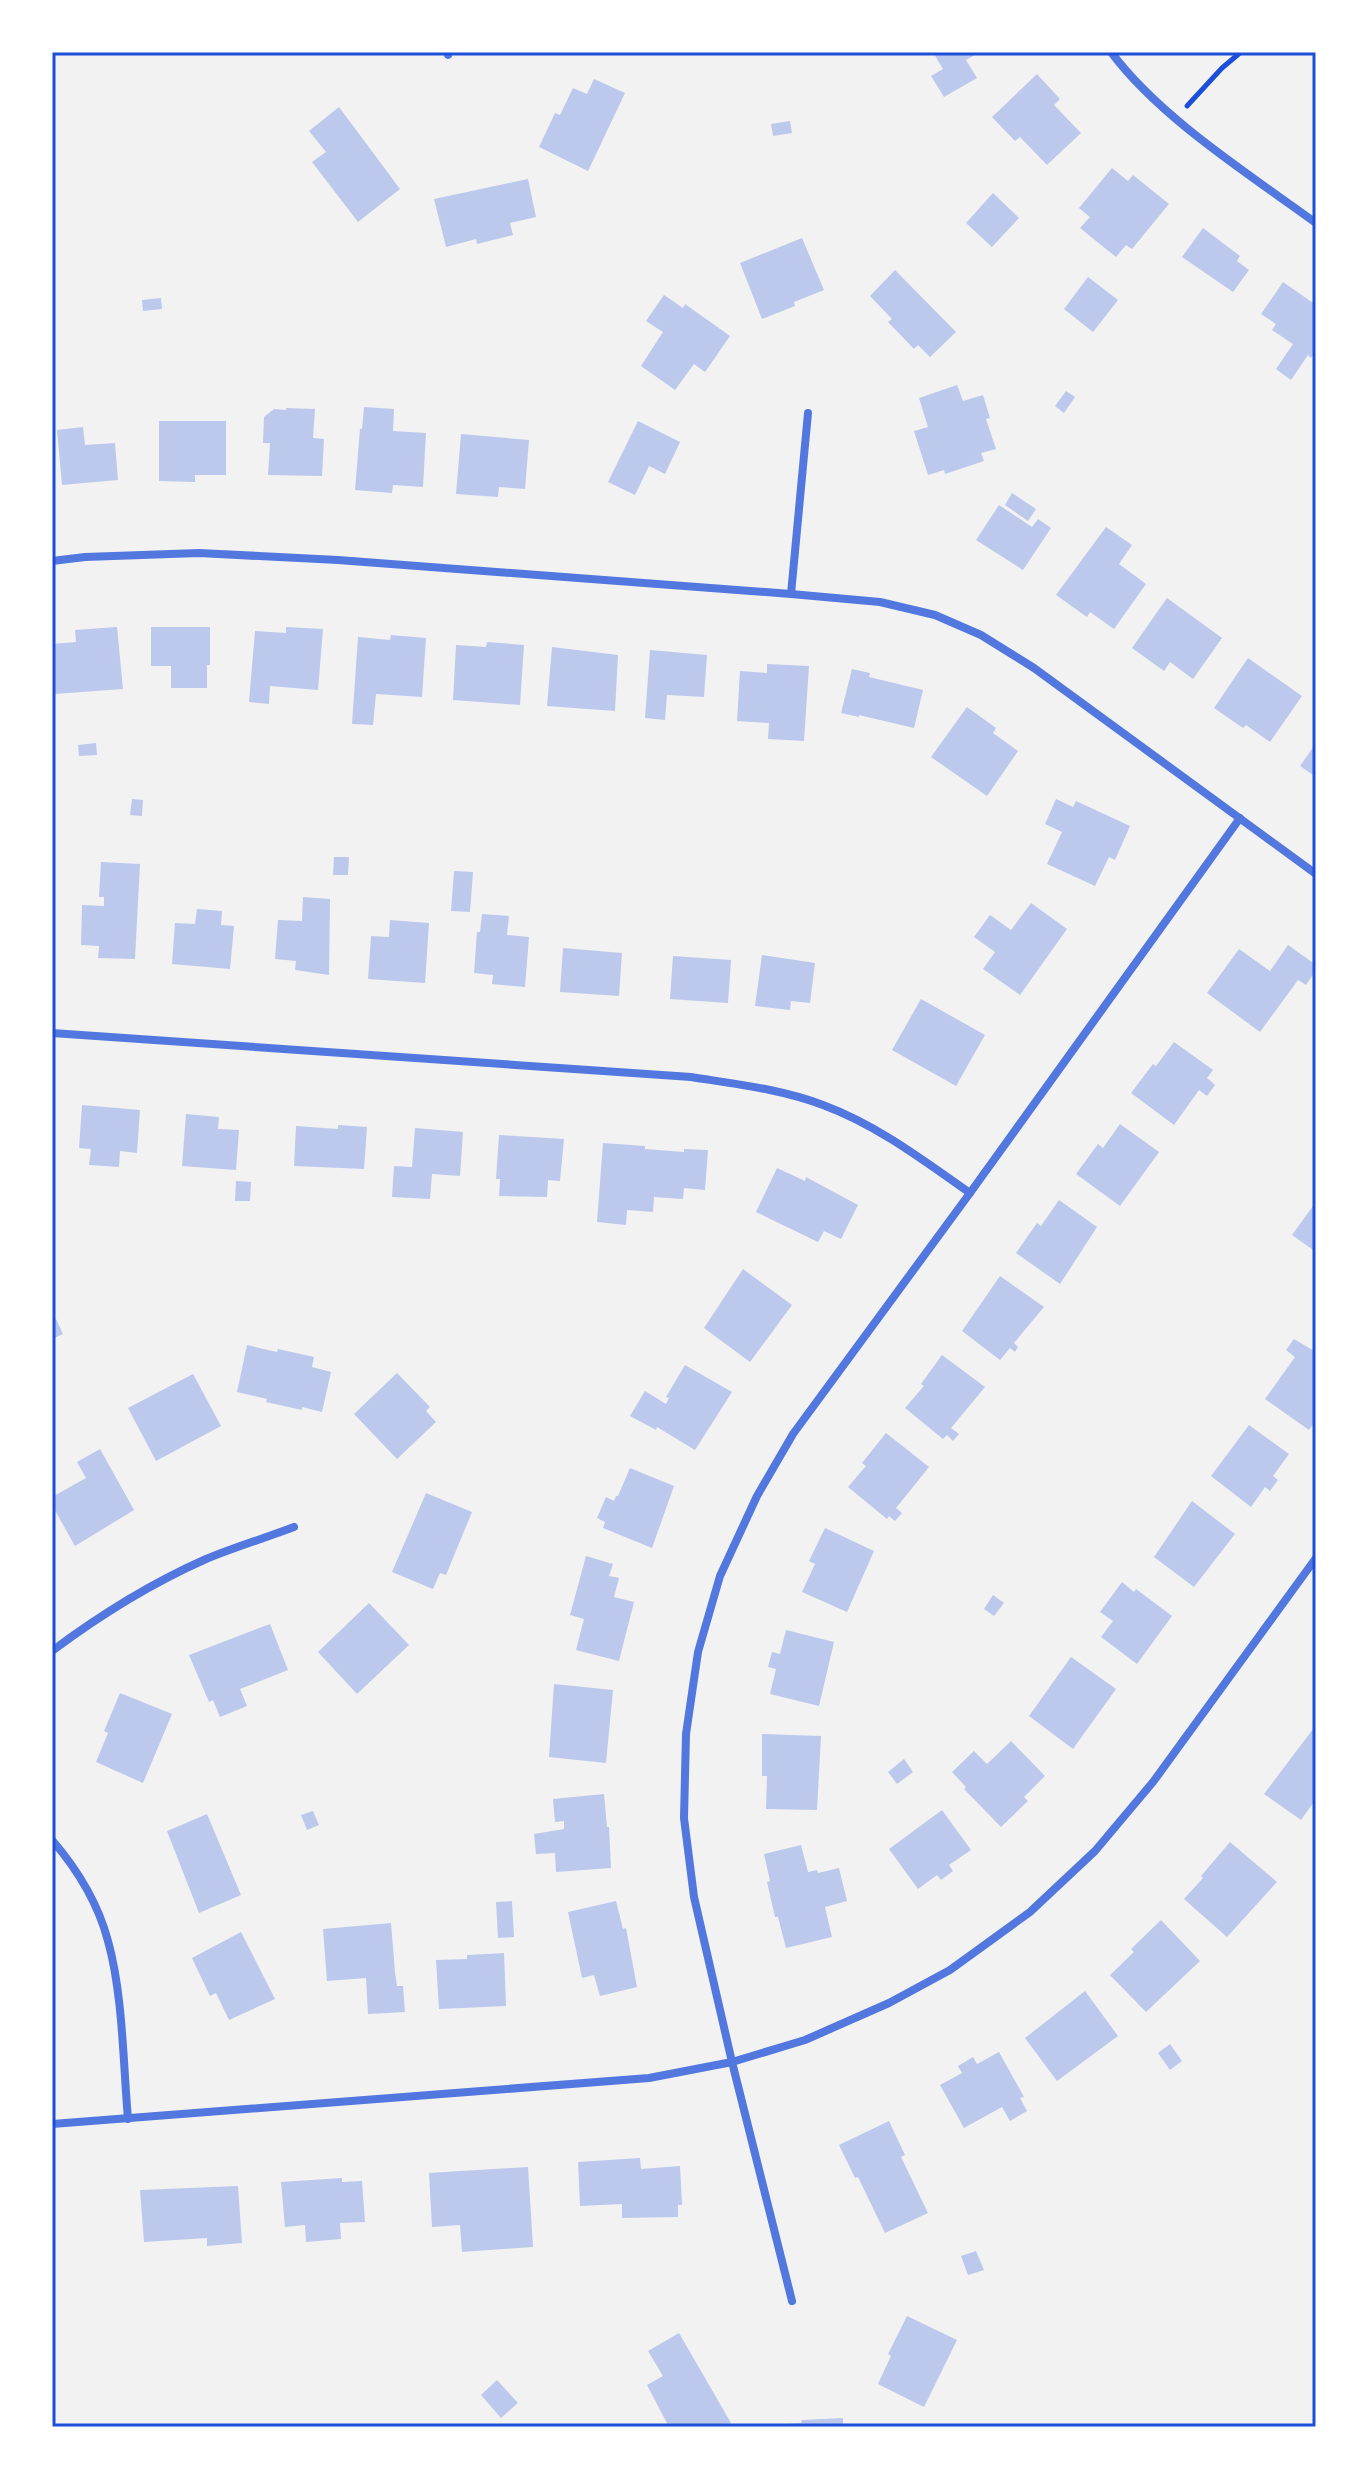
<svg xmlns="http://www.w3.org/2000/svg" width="1368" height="2479" font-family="Arial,sans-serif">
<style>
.building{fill:#bdc9ec}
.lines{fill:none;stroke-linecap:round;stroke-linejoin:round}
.path{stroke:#1d4ed8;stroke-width:5}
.minor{stroke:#5277de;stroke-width:8}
.neatline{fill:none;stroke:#1d4ed8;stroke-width:3}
</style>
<rect width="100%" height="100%" fill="#f2f2f2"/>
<g class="building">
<path d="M933,52H980L966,60L977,78L944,97L931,76L943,69Z"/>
<path d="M1037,74L1060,99L1054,105L1081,133L1047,165L1020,137L1015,141L992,117Z"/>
<path d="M594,79L625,93L588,171L539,147L555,113L560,115L573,88L587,94Z"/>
<path d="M339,107L400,189L358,222L312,162L326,152L309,131Z"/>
<path d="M790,121L792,133L773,136L771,124Z"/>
<path d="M1112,168L1128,181L1133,175L1169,204L1132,249L1126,245L1116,257L1080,228L1090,217L1079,208Z"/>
<path d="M528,179L536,217L510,223L513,235L477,244L476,239L446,247L434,199Z"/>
<path d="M993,193L1019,218L992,247L966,223Z"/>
<path d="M1203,228L1240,256L1237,261L1249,270L1233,292L1182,257Z"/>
<path d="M802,238L824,290L794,302L795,306L762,319L740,263Z"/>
<path d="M895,270L956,332L930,357L918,345L914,349L888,322L892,319L870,296Z"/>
<path d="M1088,277L1118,300L1093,332L1064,309Z"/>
<path d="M1283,282L1316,305V351L1311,358L1308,355L1291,380L1276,369L1293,344L1272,330L1276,324L1261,314Z"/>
<path d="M664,295L683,308L685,304L730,336L705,372L694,364L675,390L641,366L663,332L646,321Z"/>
<path d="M161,298L162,309L143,311L142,300Z"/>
<path d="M957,385L963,401L983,395L990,418L986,419L996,449L981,453L984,461L945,474L944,470L928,475L914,431L928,427L919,398Z"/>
<path d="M1066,391L1075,397L1064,413L1055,406Z"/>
<path d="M364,407L394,409L393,431L426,433L423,487L393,485L392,493L355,490L360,429H362Z"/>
<path d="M286,408L315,409L313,438L324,439L322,476L268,475L270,443H263L264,417L274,409L286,410Z"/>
<path d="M159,421H226V475H195V482L159,481Z"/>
<path d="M638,421L680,442L665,474L649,466L635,495L608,482Z"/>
<path d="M83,427L85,445L115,443L118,480L62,485L57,430Z"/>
<path d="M461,434L529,440L525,489L499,487L498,497L456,494Z"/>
<path d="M1012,493L1036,509L1028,521L1005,505Z"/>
<path d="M999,505L1032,527L1038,519L1051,528L1023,570L976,540Z"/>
<path d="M1106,527L1132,545L1119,564L1146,584L1114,629L1090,612L1087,617L1056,595Z"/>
<path d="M1167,598L1222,638L1193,679L1170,662L1164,671L1132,648Z"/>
<path d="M117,627L123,689L55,694L52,644L76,642L75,630Z"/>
<path d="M151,627H210V665H207V688H171V666H151Z"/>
<path d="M286,627L323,629L318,690L270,686L269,704L249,702L255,631L286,633Z"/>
<path d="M391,635L426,638L422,697L376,694L373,725L352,724L358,637L390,640Z"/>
<path d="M487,642L524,645L520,705L453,700L456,645L486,647Z"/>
<path d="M552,647L618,655L615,711L547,706Z"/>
<path d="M650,650L707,655L704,697L667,695L665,720L645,718Z"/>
<path d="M1248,658L1302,696L1270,742L1246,725L1243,728L1214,708Z"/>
<path d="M767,664L809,666L804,741L768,739L769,723L737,721L740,671L767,673Z"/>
<path d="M852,669L870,673L869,677L923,690L914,728L859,715V717L841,713Z"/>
<path d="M967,707L996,728L993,733L1018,751L987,796L931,757Z"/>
<path d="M96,743L97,755L79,756L78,745Z"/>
<path d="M1316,743V777L1300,766Z"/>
<path d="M132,799L143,800L142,816L130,815Z"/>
<path d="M1056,799L1073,807L1076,801L1130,826L1115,860L1109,857L1095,886L1047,864L1062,832L1045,824Z"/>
<path d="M334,857H349L348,875H333Z"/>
<path d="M101,862L140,864L135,959L98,958L99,946L81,945L82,905L104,906V897H99Z"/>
<path d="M454,871L473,872L470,912L451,911Z"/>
<path d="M303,897L330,899L329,975L295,970L296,961L275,959L278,920L302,921Z"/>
<path d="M1031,903L1067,929L1020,995L983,969L995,952L974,937L990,915L1011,930Z"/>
<path d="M197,909L222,911L221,925L234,926L230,969L172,964L175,923L195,924Z"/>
<path d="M482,914L509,916L507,935L529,937L525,987L492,984L493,975L474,973L477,932H480Z"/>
<path d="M390,920L429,923L425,983L368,979L371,936L389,937Z"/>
<path d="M1288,945L1316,965V970L1306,985L1298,980L1260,1032L1207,993L1239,949L1270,971Z"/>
<path d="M563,948L622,953L619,996L560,992Z"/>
<path d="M762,955L815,963L810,1003L791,1001L790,1010L755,1006Z"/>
<path d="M673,956L731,960L728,1003L670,999Z"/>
<path d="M921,999L985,1035L956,1086L892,1050Z"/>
<path d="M1174,1042L1213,1070L1207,1078L1215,1085L1207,1096L1199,1090L1174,1125L1131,1093L1153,1064L1156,1066Z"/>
<path d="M82,1105L140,1110L137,1153L120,1151L119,1167L89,1165L91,1149L79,1148Z"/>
<path d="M186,1114L219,1117L218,1129L239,1130L236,1170L182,1166Z"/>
<path d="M1120,1124L1159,1152L1120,1206L1076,1174L1098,1144L1103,1148Z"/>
<path d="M338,1125L367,1127L364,1169L294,1166L296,1126L338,1129Z"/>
<path d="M415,1128L463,1132L460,1176L432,1174L430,1199L392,1197L394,1166L412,1167Z"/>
<path d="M499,1135L564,1139L560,1181L548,1180L547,1197L499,1196L500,1179H496Z"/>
<path d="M603,1143L645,1146V1149L684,1152V1149L708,1150L705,1190L684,1188L683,1199L654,1197L653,1212L627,1210L626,1225L597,1222Z"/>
<path d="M777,1168L805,1181L806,1177L858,1205L841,1239L824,1231L818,1242L756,1212Z"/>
<path d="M236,1181L251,1182L250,1201H235Z"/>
<path d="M1059,1200L1097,1227L1060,1284L1016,1253L1037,1223L1041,1226Z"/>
<path d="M1313,1206L1316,1208V1252L1292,1235Z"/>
<path d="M743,1269L792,1305L750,1362L704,1328Z"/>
<path d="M1000,1276L1044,1307L1014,1343L1018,1347L1015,1352L1010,1348L1000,1360L962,1331Z"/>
<path d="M56,1319L63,1334L52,1339V1321Z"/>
<path d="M1294,1339L1316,1352V1420L1309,1430L1265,1399L1295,1357L1286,1350Z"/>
<path d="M247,1345L277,1352L278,1349L314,1357L312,1367L331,1372L322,1412L302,1407V1410L266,1402L267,1399L237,1392Z"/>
<path d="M942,1355L985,1387L951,1428L959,1434L953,1441L947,1435L943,1439L905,1408L924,1386L921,1384Z"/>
<path d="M685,1365L732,1392L695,1450L657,1427L656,1430L630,1416L645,1391L666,1404L669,1398L666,1397Z"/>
<path d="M397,1373L430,1407L426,1411L436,1422L397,1459L354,1414Z"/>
<path d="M193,1374L221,1426L156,1461L128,1408Z"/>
<path d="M1249,1425L1289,1454L1273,1476L1278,1480L1270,1491L1265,1487L1251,1507L1211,1476Z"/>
<path d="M886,1433L929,1467L896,1508L902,1513L895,1521L889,1516L887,1519L848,1487L866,1466L862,1463Z"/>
<path d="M100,1449L134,1510L75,1546L52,1505V1497L86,1478L77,1462Z"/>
<path d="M630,1468L674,1486L652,1548L603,1528L605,1522L597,1518L606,1497L614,1501L616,1496H618Z"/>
<path d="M426,1493L472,1512L446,1575L440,1573L433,1589L392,1572Z"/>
<path d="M1192,1501L1235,1534L1194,1587L1154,1557Z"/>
<path d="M825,1528L874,1551L847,1612L802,1592L815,1564L809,1561Z"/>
<path d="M586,1556L613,1564L609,1576L619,1578L614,1597L634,1602L619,1661L576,1650L584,1619L570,1615Z"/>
<path d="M1122,1582L1134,1592L1136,1589L1172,1616L1137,1664L1101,1637L1113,1621L1100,1612Z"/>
<path d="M993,1595L1004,1603L994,1616L984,1609Z"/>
<path d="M369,1603L409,1645L357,1694L318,1652Z"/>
<path d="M270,1624L288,1670L240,1689L247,1706L220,1717L213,1700L209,1702L189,1655Z"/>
<path d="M786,1630L834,1642L819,1706L770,1694L776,1669L768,1667L772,1652L780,1654Z"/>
<path d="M1071,1657L1116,1689L1073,1749L1029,1716Z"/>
<path d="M554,1684L613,1690L606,1763L549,1757Z"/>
<path d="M120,1693L172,1714L143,1783L96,1762L108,1733L104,1731Z"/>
<path d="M1316,1725V1799L1301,1820L1264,1794Z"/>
<path d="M762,1734L821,1736L817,1810L766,1809L767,1776H762Z"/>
<path d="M1011,1741L1045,1776L1024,1797L1028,1801L1001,1827L964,1789L966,1787L952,1772L974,1751L987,1764Z"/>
<path d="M904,1759L913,1772L897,1784L888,1772Z"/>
<path d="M604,1794L607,1827H609L611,1868L556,1872L555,1853L536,1854L534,1834L564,1829V1821L555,1822L553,1799Z"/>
<path d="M942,1810L971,1850L949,1865L953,1871L941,1880L937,1875L918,1889L889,1849Z"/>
<path d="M313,1811L319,1825L307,1830L301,1815Z"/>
<path d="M207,1814L241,1895L199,1913L167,1831Z"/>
<path d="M1230,1842L1277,1882L1227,1937L1184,1899L1203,1878L1201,1876Z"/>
<path d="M801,1845L808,1872L817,1870L818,1873L839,1868L847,1901L825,1907L832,1937L786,1948L778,1917H775L767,1882L770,1881L764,1854Z"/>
<path d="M512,1901L514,1937L498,1938L496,1902Z"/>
<path d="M616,1901L623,1929L626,1928L637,1987L600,1996L594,1975L582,1978L568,1912Z"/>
<path d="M1161,1920L1200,1961L1146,2012L1110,1975L1134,1952L1131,1949Z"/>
<path d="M391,1923L395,1972L397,1986H403L405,2012L368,2014L366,1978L327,1981L323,1929Z"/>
<path d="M241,1932L275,1999L229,2020L216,1993L210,1996L192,1958Z"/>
<path d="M504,1953L506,2006L439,2009L436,1960L467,1959V1955Z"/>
<path d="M1085,1991L1118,2036L1057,2081L1025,2038Z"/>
<path d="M1170,2044L1182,2061L1170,2070L1158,2053Z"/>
<path d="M999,2052L1024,2097L1020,2098L1027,2111L1010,2121L1002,2107L964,2128L940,2085L962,2073L958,2066L973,2057L977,2064Z"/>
<path d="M889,2121L905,2155L901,2157L928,2213L885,2233L858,2177L855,2178L839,2145Z"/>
<path d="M640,2158L641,2169L680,2166L682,2205H678V2217L622,2218V2204L580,2206L578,2162Z"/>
<path d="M528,2167L533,2247L462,2252L460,2225L432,2227L429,2173Z"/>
<path d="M342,2178V2182L362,2181L365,2222L340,2223L341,2239L306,2242L305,2225L285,2227L281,2182Z"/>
<path d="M238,2186L242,2243L207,2246V2238L144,2242L140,2190Z"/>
<path d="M976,2251L984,2270L968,2275L961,2256Z"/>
<path d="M907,2316L957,2340L924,2407L878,2384L891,2356L888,2354Z"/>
<path d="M679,2333L731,2423L724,2427H669L647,2385L663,2376L648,2351Z"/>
<path d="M497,2380L518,2403L501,2418L481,2395Z"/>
<path d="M843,2418V2427H772V2425L801,2423L802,2420Z"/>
</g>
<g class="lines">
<path class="path" d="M1187,106L1222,68L1241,52"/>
<g class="minor">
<path d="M447,52L448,55"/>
<path d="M1111,52C1160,118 1249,174 1316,223"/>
<path d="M52,561L85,557L199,553L338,560L791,594L880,602L935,615L981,635L1034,668L1316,874"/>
<path d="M791,594L808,413"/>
<path d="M52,1033L691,1077C735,1084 781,1089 823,1105C877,1125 923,1160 970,1193"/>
<path d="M52,1651C100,1615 152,1583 206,1559C235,1547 265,1538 294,1527"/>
<path d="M52,1840C77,1869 98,1903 108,1941C123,1995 123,2062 128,2119"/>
<path d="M52,2124L649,2078L732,2062L805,2040L889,2003L950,1970L1030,1912L1095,1851L1153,1782L1316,1558"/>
<path d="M792,2301L732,2062L694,1897L684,1818L686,1734L698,1652L720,1576L757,1496L793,1434L970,1193L1240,818"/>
</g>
</g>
<rect width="1368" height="2479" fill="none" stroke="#ffffff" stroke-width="108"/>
<rect x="54" y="54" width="1260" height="2371" class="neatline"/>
</svg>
